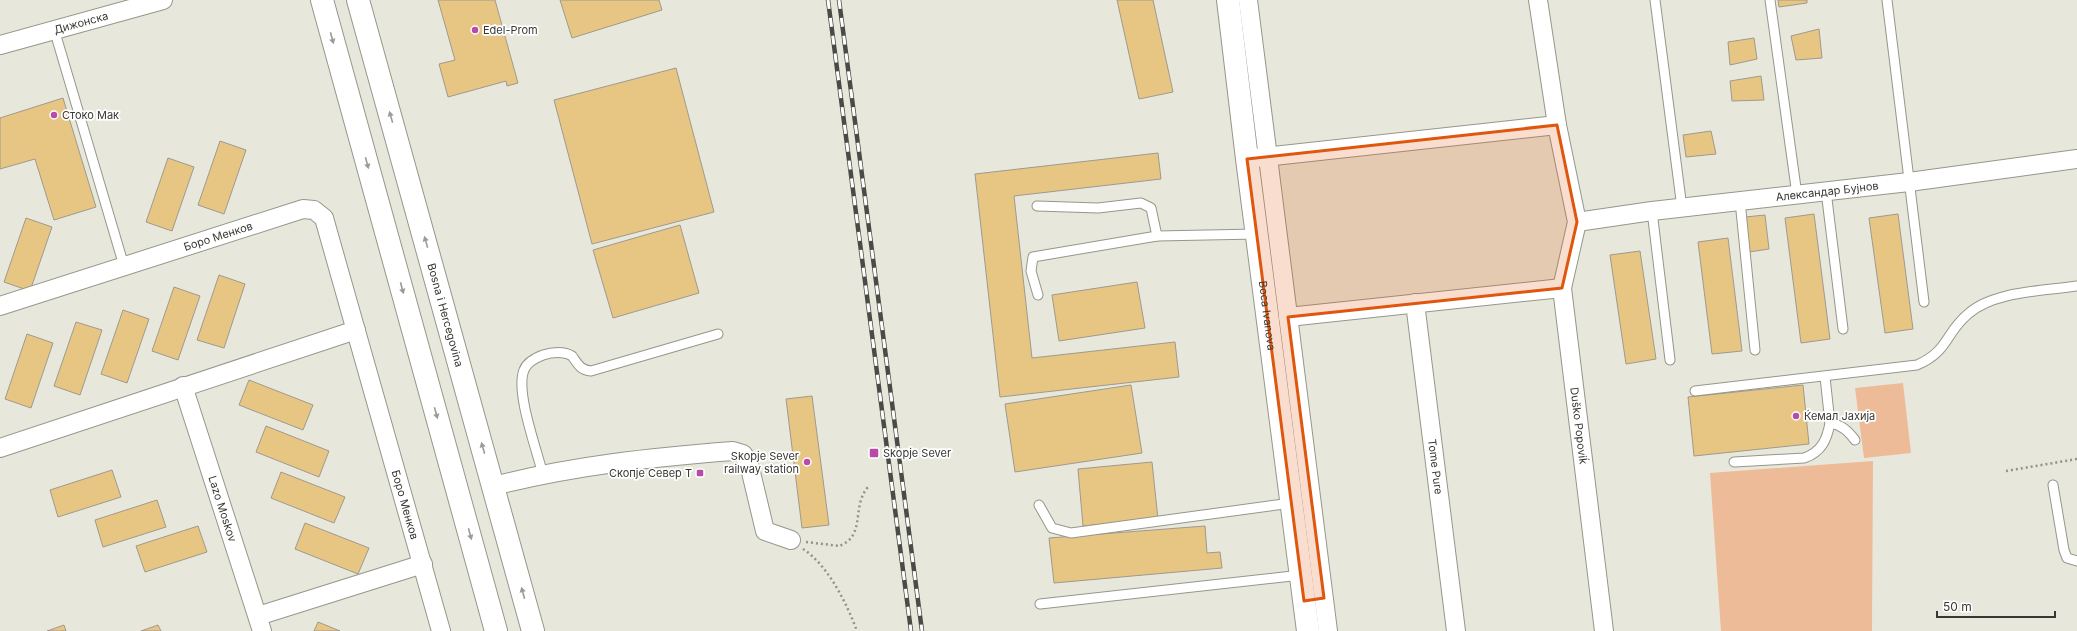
<svg xmlns="http://www.w3.org/2000/svg" width="2077" height="631" font-family="Inter,sans-serif">
<style>
.green{fill:#eebb98}
.building{fill:#e7c684;stroke:#9f998e}
.lines{fill:none;stroke-linecap:round;stroke-linejoin:round}
.service-casing{stroke:#95978a;stroke-width:11}
.minor-casing{stroke:#95978a;stroke-width:20}
.tertiary-casing{stroke:#95978a;stroke-width:24}
.path{stroke:#929389;stroke-width:2.5;stroke-dasharray:2 3;stroke-linecap:butt}
.service{stroke:#fff;stroke-width:9}
.minor{stroke:#fff;stroke-width:18}
.tertiary{stroke:#fff;stroke-width:22}
.rail-casing{stroke:#4a4b45;stroke-width:4.5}
.rail{stroke:#fff;stroke-width:3;stroke-dasharray:9;stroke-linecap:butt}
.oneway{fill:#9b9c99}
.marked{fill:#df570e;fill-opacity:0.2;stroke:#df570e;stroke-width:3;stroke-linejoin:round}
.poi-dot{fill:#b84baa;stroke:#fff;stroke-width:1.5}
.labels{text-anchor:middle;dominant-baseline:central;stroke-width:3.5;stroke-linejoin:round;paint-order:stroke}
.street-label{font-size:11px;fill:#373833;stroke:#fff}
.poi-label{font-size:11px;fill:#373833;stroke:#fff;text-anchor:start}
</style>
<rect width="100%" height="100%" fill="#e7e8db"/>
<g class="green">
<path d="M1903,383L1911,453L1864,458L1855,388Z"/>
<path d="M1873,461L1872,631H1721L1710,473Z"/>
</g>
<g class="building">
<path d="M438,0H495L518,83L507,86L506,81L448,97L439,64L455,60Z"/>
<path d="M560,0H659L662,10L572,38Z"/>
<path d="M1117,0H1153L1173,92L1139,99Z"/>
<path d="M1778,0H1807V3L1779,7Z"/>
<path d="M1819,29L1822,58L1796,60L1791,36Z"/>
<path d="M1754,38L1757,59L1730,65L1728,42Z"/>
<path d="M676,68L714,212L592,244L554,100Z"/>
<path d="M1761,76L1764,100L1732,101L1730,81Z"/>
<path d="M63,98L96,207L54,220L35,159L0,169V118Z"/>
<path d="M1711,131L1716,154L1686,157L1683,135Z"/>
<path d="M220,141L246,150L224,214L198,205Z"/>
<path d="M1158,153L1161,179L1014,196L1032,358L1175,342L1179,377L1000,397L975,174Z"/>
<path d="M168,158L194,167L172,231L146,222Z"/>
<path d="M1814,214L1830,339L1801,343L1785,218Z"/>
<path d="M1898,214L1913,329L1885,333L1869,218Z"/>
<path d="M1765,215L1769,249L1749,252L1745,217Z"/>
<path d="M26,218L52,227L30,291L4,282Z"/>
<path d="M680,225L699,293L613,318L593,250Z"/>
<path d="M1728,238L1742,351L1712,354L1698,242Z"/>
<path d="M1640,251L1656,359L1626,364L1610,255Z"/>
<path d="M219,275L245,284L224,348L197,340Z"/>
<path d="M1137,282L1145,328L1059,341L1052,295Z"/>
<path d="M174,287L200,296L178,360L152,351Z"/>
<path d="M123,310L149,319L127,383L101,374Z"/>
<path d="M76,322L102,330L80,395L54,386Z"/>
<path d="M27,334L53,343L31,408L5,399Z"/>
<path d="M249,380L313,405L303,430L239,405Z"/>
<path d="M1131,385L1142,453L1015,472L1005,404Z"/>
<path d="M1803,385L1809,444L1694,456L1688,397Z"/>
<path d="M812,396L829,525L802,528L786,399Z"/>
<path d="M266,426L329,451L319,477L256,452Z"/>
<path d="M1152,462L1158,519L1083,526L1078,469Z"/>
<path d="M112,470L121,497L58,517L50,490Z"/>
<path d="M281,472L345,497L334,523L271,498Z"/>
<path d="M157,500L166,527L103,547L95,520Z"/>
<path d="M305,523L369,548L358,574L295,549Z"/>
<path d="M198,526L207,552L145,572L136,546Z"/>
<path d="M1205,526L1207,553L1220,552L1222,568L1054,583L1049,538Z"/>
<path d="M318,622L340,631H314Z"/>
<path d="M64,625L66,631H47Z"/>
<path d="M158,625L161,631H141Z"/>
</g>
<g class="lines">
<defs>
<g id="service">
<path d="M1655,0L1682,208"/>
<path d="M1770,0L1797,195"/>
<path d="M1887,0L1924,302"/>
<path d="M54,29L124,266"/>
<path d="M1826,191L1843,329"/>
<path d="M1740,201L1755,350"/>
<path d="M1037,206L1098,208L1141,203L1151,208L1157,236"/>
<path d="M1652,211L1670,360"/>
<path d="M1038,295L1031,271L1033,257L1157,236L1257,234"/>
<path d="M1825,377L1830,423C1842,425 1848,431 1855,440"/>
<path d="M1695,391L1917,365C1949,351 1945,333 1968,314C1993,291 2044,291 2077,286"/>
<path d="M1734,462L1804,458C1822,452 1827,439 1830,423"/>
<path d="M543,475C537,450 515,392 524,370C527,362 535,358 543,355C552,352 564,351 572,356C578,364 580,370 591,371L718,334"/>
<path d="M2053,485L2064,550L2067,558L2077,561"/>
<path d="M1039,505L1052,528L1071,533L1291,503"/>
<path d="M1040,604L1301,575"/>
</g>
<g id="minor">
<path d="M1248,0L1328,631"/>
<path id="s1" d="M1538,0L1557,125L1577,222L1562,288L1604,631"/>
<path id="s2" d="M0,45L163,0"/>
<path d="M1255,158L1557,125"/>
<path id="s3" d="M1577,222L1652,211L1909,182L2077,159"/>
<path id="s4" d="M1415,303L1456,631"/>
<path id="s5" d="M0,306L303,209L314,210L324,218L441,631"/>
<path d="M1288,317L1562,288"/>
<path id="s6" d="M183,386L262,631"/>
<path d="M0,448L356,330"/>
<path d="M494,486C571,466 653,457 733,451L743,454L749,464L765,531L791,540"/>
<path d="M258,616L423,564"/>
</g>
<g id="tertiary">
<path d="M322,0L496,631"/>
<path id="s7" d="M358,0L533,631"/>
<path id="s8" d="M1228,0L1247,159L1308,631"/>
</g>
</defs>
<use href="#service" class="service-casing"/>
<use href="#minor" class="minor-casing"/>
<use href="#tertiary" class="tertiary-casing"/>
<g class="path">
<path d="M2006,471L2077,459"/>
<path d="M806,542L840,546C843,544 848,542 850,539C862,526 854,503 868,487"/>
<path d="M803,549C828,565 847,604 857,631"/>
</g>
<use href="#service" class="service"/>
<use href="#minor" class="minor"/>
<use href="#tertiary" class="tertiary"/>
<defs>
<g id="rail">
<path d="M828,0L911,631"/>
<path d="M839,0L922,631"/>
</g>
</defs>
<use href="#rail" class="rail-casing"/>
<use href="#rail" class="rail"/>
</g>
<defs><path id="oneway-solid" d="M-6-.8H1V-3.2L6.5 0L1 3.2V.8H-6Z"/></defs>
<g class="oneway">
<use href="#oneway-solid" transform="translate(332 38) rotate(75)"/>
<use href="#oneway-solid" transform="translate(391 117) rotate(-106)"/>
<use href="#oneway-solid" transform="translate(367 163) rotate(75)"/>
<use href="#oneway-solid" transform="translate(426 242) rotate(-106)"/>
<use href="#oneway-solid" transform="translate(402 288) rotate(75)"/>
<use href="#oneway-solid" transform="translate(436 413) rotate(75)"/>
<use href="#oneway-solid" transform="translate(483 448) rotate(-106)"/>
<use href="#oneway-solid" transform="translate(470 534) rotate(75)"/>
<use href="#oneway-solid" transform="translate(523 593) rotate(-105)"/>
</g>
<path class="marked" d="M1557,125L1577,222L1562,288L1288,317L1324,598L1304,601L1247,159Z"/>
<g class="poi-dot">
<circle cx="475" cy="30" r="4"/>
<circle cx="54" cy="115" r="4"/>
<circle cx="1796" cy="416" r="4"/>
<rect x="869" y="448" width="10" height="10" rx="2"/>
<circle cx="807" cy="462" r="4"/>
<rect x="696" y="469" width="8" height="8" rx="2"/>
</g>
<g class="labels">
<g class="street-label">
<text stroke="none"><textPath href="#s2" startOffset="84">Дижонска</textPath></text>
<text stroke="none"><textPath href="#s3" startOffset="252">Александар Бујнов</textPath></text>
<text stroke="none"><textPath href="#s5" startOffset="229">Боро Менков</textPath></text>
<text stroke="none"><textPath href="#s7" startOffset="327">Bosna i Hercegovina</textPath></text>
<text stroke="none"><textPath href="#s8" startOffset="318">Boca Ivanova</textPath></text>
<text stroke="none"><textPath href="#s1" startOffset="432">Duško Popoviḱ</textPath></text>
<text stroke="none"><textPath href="#s4" startOffset="165">Tome Pure</textPath></text>
<text stroke="none"><textPath href="#s5" startOffset="640">Боро Менков</textPath></text>
<text stroke="none"><textPath href="#s6" startOffset="129">Lazo Moskov</textPath></text>
</g>
<g class="poi-label">
<text x="483" y="30">Edel-Prom</text>
<text x="62" y="115">Стоко Мак</text>
<text x="1804" y="416">Ќемал Јахија</text>
<text x="883" y="453">Skopje Sever</text>
<text x="799" y="456" text-anchor="end">Skopje Sever<tspan x="799" dy="13">railway station</tspan></text>
<text x="692" y="473" text-anchor="end">Скопје Север Т</text>
</g>
</g>
<path d="M1937 611v6h118v-6" fill="none" stroke="#373833" stroke-width="2"/>
<text x="1943" y="611" font-size="12" fill="#373833" stroke="#ffffff" stroke-width="3" paint-order="stroke">50 m</text>
</svg>
